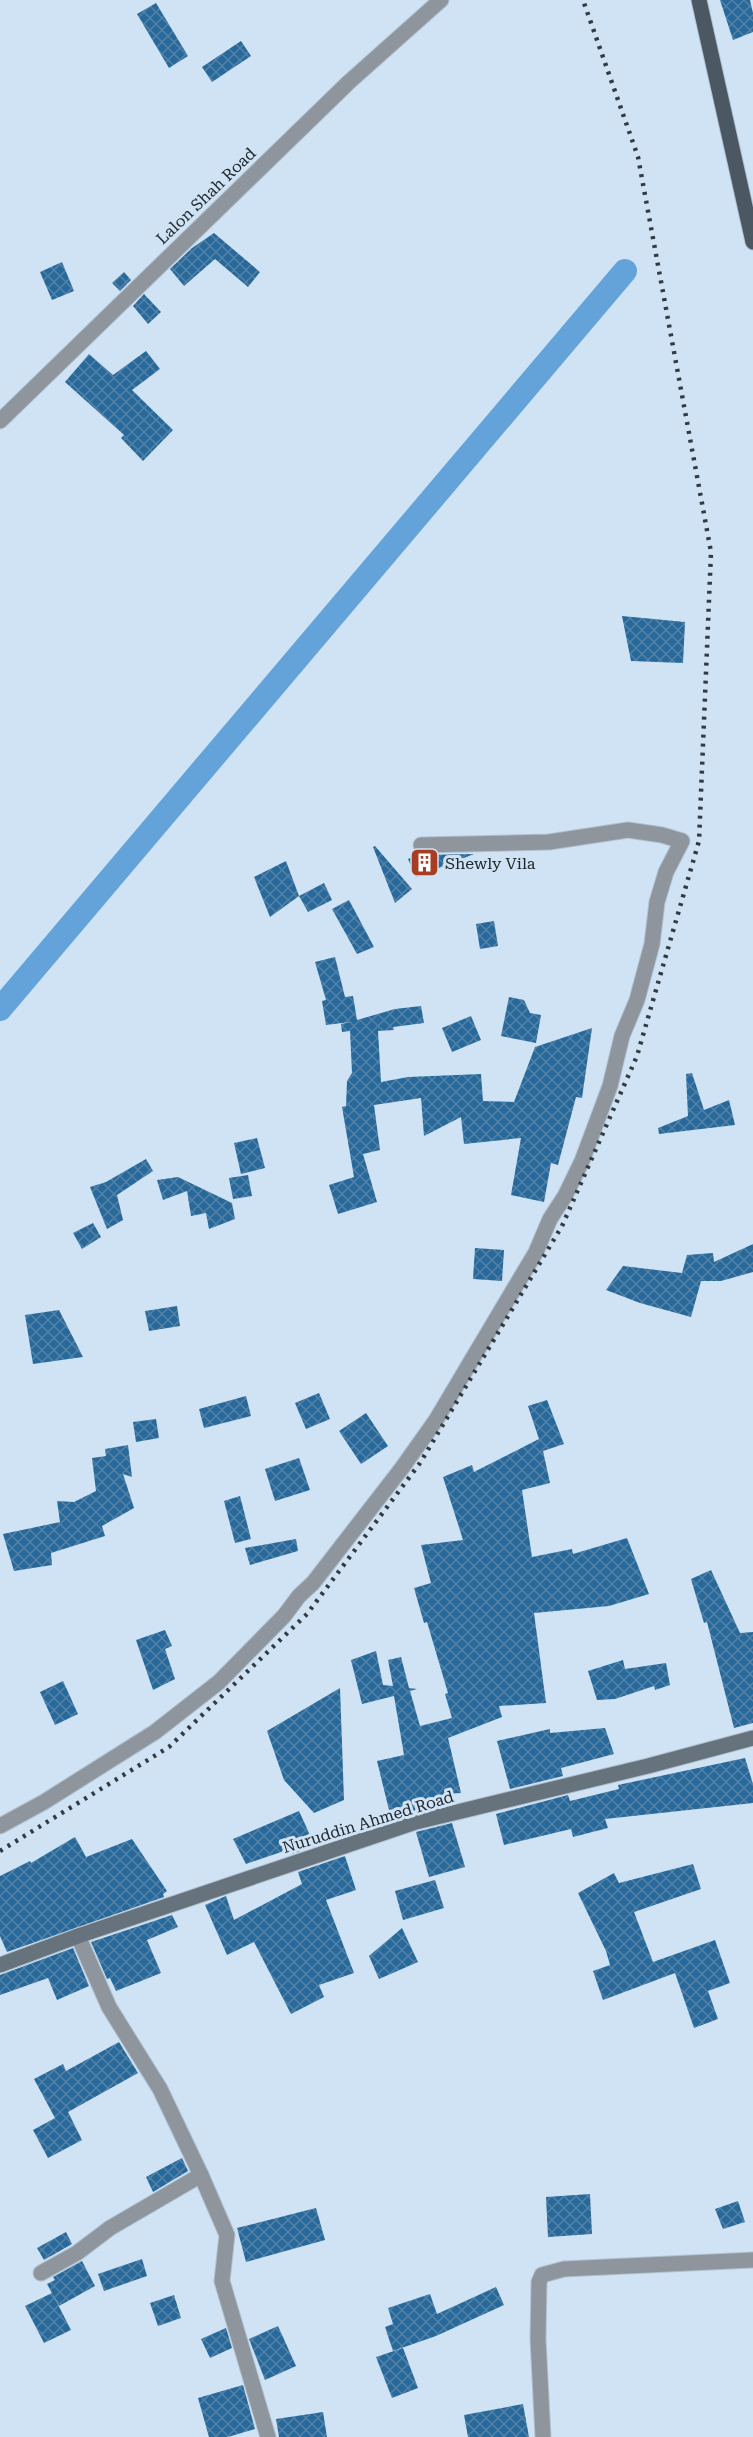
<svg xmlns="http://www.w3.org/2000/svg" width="753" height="2437" font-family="'Roboto Serif',serif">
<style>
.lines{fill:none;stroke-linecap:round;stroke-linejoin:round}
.canal{stroke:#64a3d9;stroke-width:24}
.building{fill:url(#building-cross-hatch)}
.minor-casing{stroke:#b0c1d0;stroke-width:17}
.secondary-casing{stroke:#b0c1d0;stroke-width:17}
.primary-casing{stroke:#b0c1d0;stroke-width:17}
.minor{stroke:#8e959c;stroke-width:15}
.secondary{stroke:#66727c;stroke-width:15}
.primary{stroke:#4b5864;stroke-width:15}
.rail{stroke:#333b42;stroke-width:4.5;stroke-dasharray:3 6;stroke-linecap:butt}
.labels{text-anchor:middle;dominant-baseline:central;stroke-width:6;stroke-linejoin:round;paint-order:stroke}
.street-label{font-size:16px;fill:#20272d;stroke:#d0e3f4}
.poi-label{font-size:16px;fill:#20272d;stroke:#d0e3f4;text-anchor:start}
</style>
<defs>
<pattern id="building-cross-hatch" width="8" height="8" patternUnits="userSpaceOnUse" patternTransform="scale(1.5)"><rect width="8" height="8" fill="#28699b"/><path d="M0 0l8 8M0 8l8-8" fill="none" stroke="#5482a6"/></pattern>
</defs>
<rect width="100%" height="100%" fill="#d0e3f4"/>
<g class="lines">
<path class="canal" d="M0,1009L625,271"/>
</g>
<g class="building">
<path d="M720,0H750L753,13V32L733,40Z"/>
<path d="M156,3L188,56L169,68L137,14Z"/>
<path d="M241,41L251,56L212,82L202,67Z"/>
<path d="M214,233L260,272L248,287L215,259L184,286L170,269L192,248Z"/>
<path d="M62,262L74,291L52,300L40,272Z"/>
<path d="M124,272L131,280L120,291L112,283Z"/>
<path d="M144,294L161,312L148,324L133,306Z"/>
<path d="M146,351L160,369L132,390L173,430L143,461L121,438L124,435L65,382L89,354L113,375Z"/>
<path d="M622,616L685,622L683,663L631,661Z"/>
<path d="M375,846L412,889L395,903L373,847Z"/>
<path d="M419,854L421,855L474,854L416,877L408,859Z"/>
<path d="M286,861L299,896L270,917L254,877Z"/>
<path d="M324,883L332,900L308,912L299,896Z"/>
<path d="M349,900L374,947L357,954L332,909Z"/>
<path d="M494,921L498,946L480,949L476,924Z"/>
<path d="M335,957L345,997L353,996L357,1020L395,1009L421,1006L424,1023L393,1027L394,1030L378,1031L381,1082L408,1077L481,1074L483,1101L514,1102L535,1047L592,1028L582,1098L576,1097L558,1165L551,1163L544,1202L511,1195L521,1138L464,1144L461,1117L424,1136L421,1098L374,1105L380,1150L363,1154L377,1202L338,1214L329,1185L354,1177L342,1107L346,1106L347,1081L352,1073L350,1031L342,1032L341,1024L350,1022L326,1025L322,1001L326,1000L315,962Z"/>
<path d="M509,997L524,1000L530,1013L541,1015L536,1043L501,1036Z"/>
<path d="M471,1016L481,1040L452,1052L442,1028Z"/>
<path d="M692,1073L704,1110L729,1100L735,1125L659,1134L658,1128L688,1116L686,1074Z"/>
<path d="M257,1138L265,1168L241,1174L234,1143Z"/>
<path d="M146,1159L153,1171L117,1195L123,1220L107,1229L90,1187L106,1182Z"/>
<path d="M248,1175L252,1196L233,1199L229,1178Z"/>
<path d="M178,1177L232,1203L235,1219L209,1229L206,1213L191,1216L187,1191L163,1200L157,1180Z"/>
<path d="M93,1223L101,1237L82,1249L73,1233Z"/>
<path d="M753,1244V1272L721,1281H701L691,1317L640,1303L606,1290L623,1266L682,1273L687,1255L713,1253L714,1262Z"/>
<path d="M475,1248L504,1250L502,1281L473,1279Z"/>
<path d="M177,1306L180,1326L149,1331L145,1311Z"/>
<path d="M59,1310L83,1357L33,1364L25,1315Z"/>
<path d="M319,1393L330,1419L306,1429L295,1403Z"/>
<path d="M246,1396L251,1416L204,1428L199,1409Z"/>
<path d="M547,1400L564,1444L543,1451L550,1483L522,1490L532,1557L572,1549L573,1554L627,1538L649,1594L609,1606L534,1613L546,1703L499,1706L502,1717L448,1738L461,1793L444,1794L447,1804L411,1814L409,1806L389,1810L377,1761L404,1755L394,1696L362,1704L351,1660L376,1651L383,1685L393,1686L388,1660L401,1657L409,1688L417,1689L410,1691L420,1726L452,1718L445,1694L448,1693L427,1622L424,1623L414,1588L431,1583L421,1545L463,1540L443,1477L472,1465L474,1472L539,1439L528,1406Z"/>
<path d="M366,1413L388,1446L361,1464L339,1431Z"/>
<path d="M156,1419L159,1438L136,1442L133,1422Z"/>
<path d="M128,1445L132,1477L123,1474L134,1508L102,1526L105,1536L51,1553L52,1565L14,1571L3,1534L60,1522L57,1501L74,1502L96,1491L92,1458L106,1456L105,1449Z"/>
<path d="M299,1458L310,1490L275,1501L265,1469Z"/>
<path d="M240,1496L251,1539L235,1543L224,1501Z"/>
<path d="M296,1539L298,1551L250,1565L245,1548Z"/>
<path d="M711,1570L740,1633L753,1632V1723L734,1728L707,1622L704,1623L691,1579Z"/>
<path d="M165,1630L172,1646L165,1649L175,1679L153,1690L136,1640Z"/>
<path d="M623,1660L625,1669L666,1663L670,1685L655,1690L654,1686L615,1699L597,1700L588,1671Z"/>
<path d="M63,1681L78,1714L55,1725L40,1692Z"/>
<path d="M340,1688L344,1800L314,1813L284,1780L267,1731Z"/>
<path d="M605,1728L614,1754L561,1768L563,1776L510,1789L497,1741L550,1729V1733Z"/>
<path d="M745,1758L753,1784V1803L605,1819L608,1828L573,1837L571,1829L504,1845L496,1814L568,1795L570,1801L619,1789L618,1785Z"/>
<path d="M299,1811L315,1846L292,1854L290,1849L246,1864L233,1839Z"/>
<path d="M452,1823L465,1867L429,1877L416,1832Z"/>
<path d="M75,1837L86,1857L132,1839L167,1891L163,1894L164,1897L7,1952L0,1936V1876L30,1861L31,1863Z"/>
<path d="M345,1856L356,1890L326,1900L354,1973L319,1985L324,1997L291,2014L254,1942L227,1955L205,1905L226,1896L234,1920L302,1884L298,1872Z"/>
<path d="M693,1864L701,1889L634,1912L653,1962L715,1940L730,1983L708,1991L718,2019L694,2028L675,1973L603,2000L593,1971L610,1965L606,1951L578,1893L614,1873L619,1883Z"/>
<path d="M435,1880L444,1908L403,1920L395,1891Z"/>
<path d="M172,1915L178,1927L147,1940L161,1973L116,1991L110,1978L107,1979L91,1942Z"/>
<path d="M402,1928L418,1962L379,1979L369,1956Z"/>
<path d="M73,1948L89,1986L57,2000L48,1978L0,1995V1975Z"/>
<path d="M119,2042L138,2073L68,2112L82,2140L48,2158L33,2130L55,2118L34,2079L63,2064L66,2071Z"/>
<path d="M182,2158L188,2171L153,2192L146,2177Z"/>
<path d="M590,2194L592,2234L548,2237L546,2197Z"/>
<path d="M738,2201L745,2222L723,2229L715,2209Z"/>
<path d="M316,2208L325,2240L246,2262L237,2228Z"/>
<path d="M66,2232L72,2244L44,2260L37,2248Z"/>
<path d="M142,2259L147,2276L104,2291L98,2274Z"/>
<path d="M82,2261L95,2286L59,2306L47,2284L55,2280L53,2277Z"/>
<path d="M496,2287L504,2305L436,2336L393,2351L385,2327L393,2324L388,2308L430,2294L437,2314Z"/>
<path d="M52,2293L71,2330L44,2343L25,2306Z"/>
<path d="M174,2295L181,2318L158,2326L150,2303Z"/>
<path d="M278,2326L296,2366L265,2380L249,2339Z"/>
<path d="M226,2328L232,2348L210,2358L201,2339Z"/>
<path d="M403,2348L418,2388L392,2398L376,2357Z"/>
<path d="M243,2385L255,2429L228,2437H209L198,2398Z"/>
<path d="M523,2404L529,2437H468L464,2415Z"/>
<path d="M323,2412L327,2437H279L276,2419Z"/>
</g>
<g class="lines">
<defs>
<g id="minor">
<path d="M0,421L349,82L441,0"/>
<path d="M0,1826L44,1802L155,1732L219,1682L284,1616L299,1596L313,1583L402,1468L436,1420L536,1252L550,1219L565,1196L582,1161L610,1086L622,1036L637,1000L652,944L657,902L666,872L682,841L662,835L628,830L549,842L421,845"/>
<path d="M78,1936L109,2007L160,2089L201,2175L227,2235L222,2281L268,2437"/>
<path d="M41,2273L77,2253L110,2228L201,2175"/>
<path d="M543,2437L538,2339L539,2282L542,2275L564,2269L753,2260"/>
</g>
<path id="secondary" d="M0,1965L78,1936L416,1822L648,1766L753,1738"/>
<path id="primary" d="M699,0L753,242"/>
</defs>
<use href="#minor" class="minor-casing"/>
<use href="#secondary" class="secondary-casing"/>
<use href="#primary" class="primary-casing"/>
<use href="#minor" class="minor"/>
<use href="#secondary" class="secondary"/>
<use href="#primary" class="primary"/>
<path class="rail" d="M0,1851L169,1747L307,1614L420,1463L562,1226L637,1056L699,841L711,552L638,157L583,0"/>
</g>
<defs>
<symbol id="building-square" viewBox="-11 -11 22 22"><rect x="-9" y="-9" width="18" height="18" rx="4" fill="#a73e23" stroke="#d0e3f4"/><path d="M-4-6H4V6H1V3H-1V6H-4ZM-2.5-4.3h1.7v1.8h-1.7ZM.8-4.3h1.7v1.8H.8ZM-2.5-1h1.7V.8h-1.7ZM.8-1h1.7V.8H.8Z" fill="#fff"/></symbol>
</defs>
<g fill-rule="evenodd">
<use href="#building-square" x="408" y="846" width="33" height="33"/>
</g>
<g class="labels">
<g class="street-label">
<text transform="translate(206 196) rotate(-44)">Lalon Shah Road</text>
<text transform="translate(368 1822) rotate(-17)">Nuruddin Ahmed Road</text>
</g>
<g class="poi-label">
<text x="445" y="863">Shewly Vila</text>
</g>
</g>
</svg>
